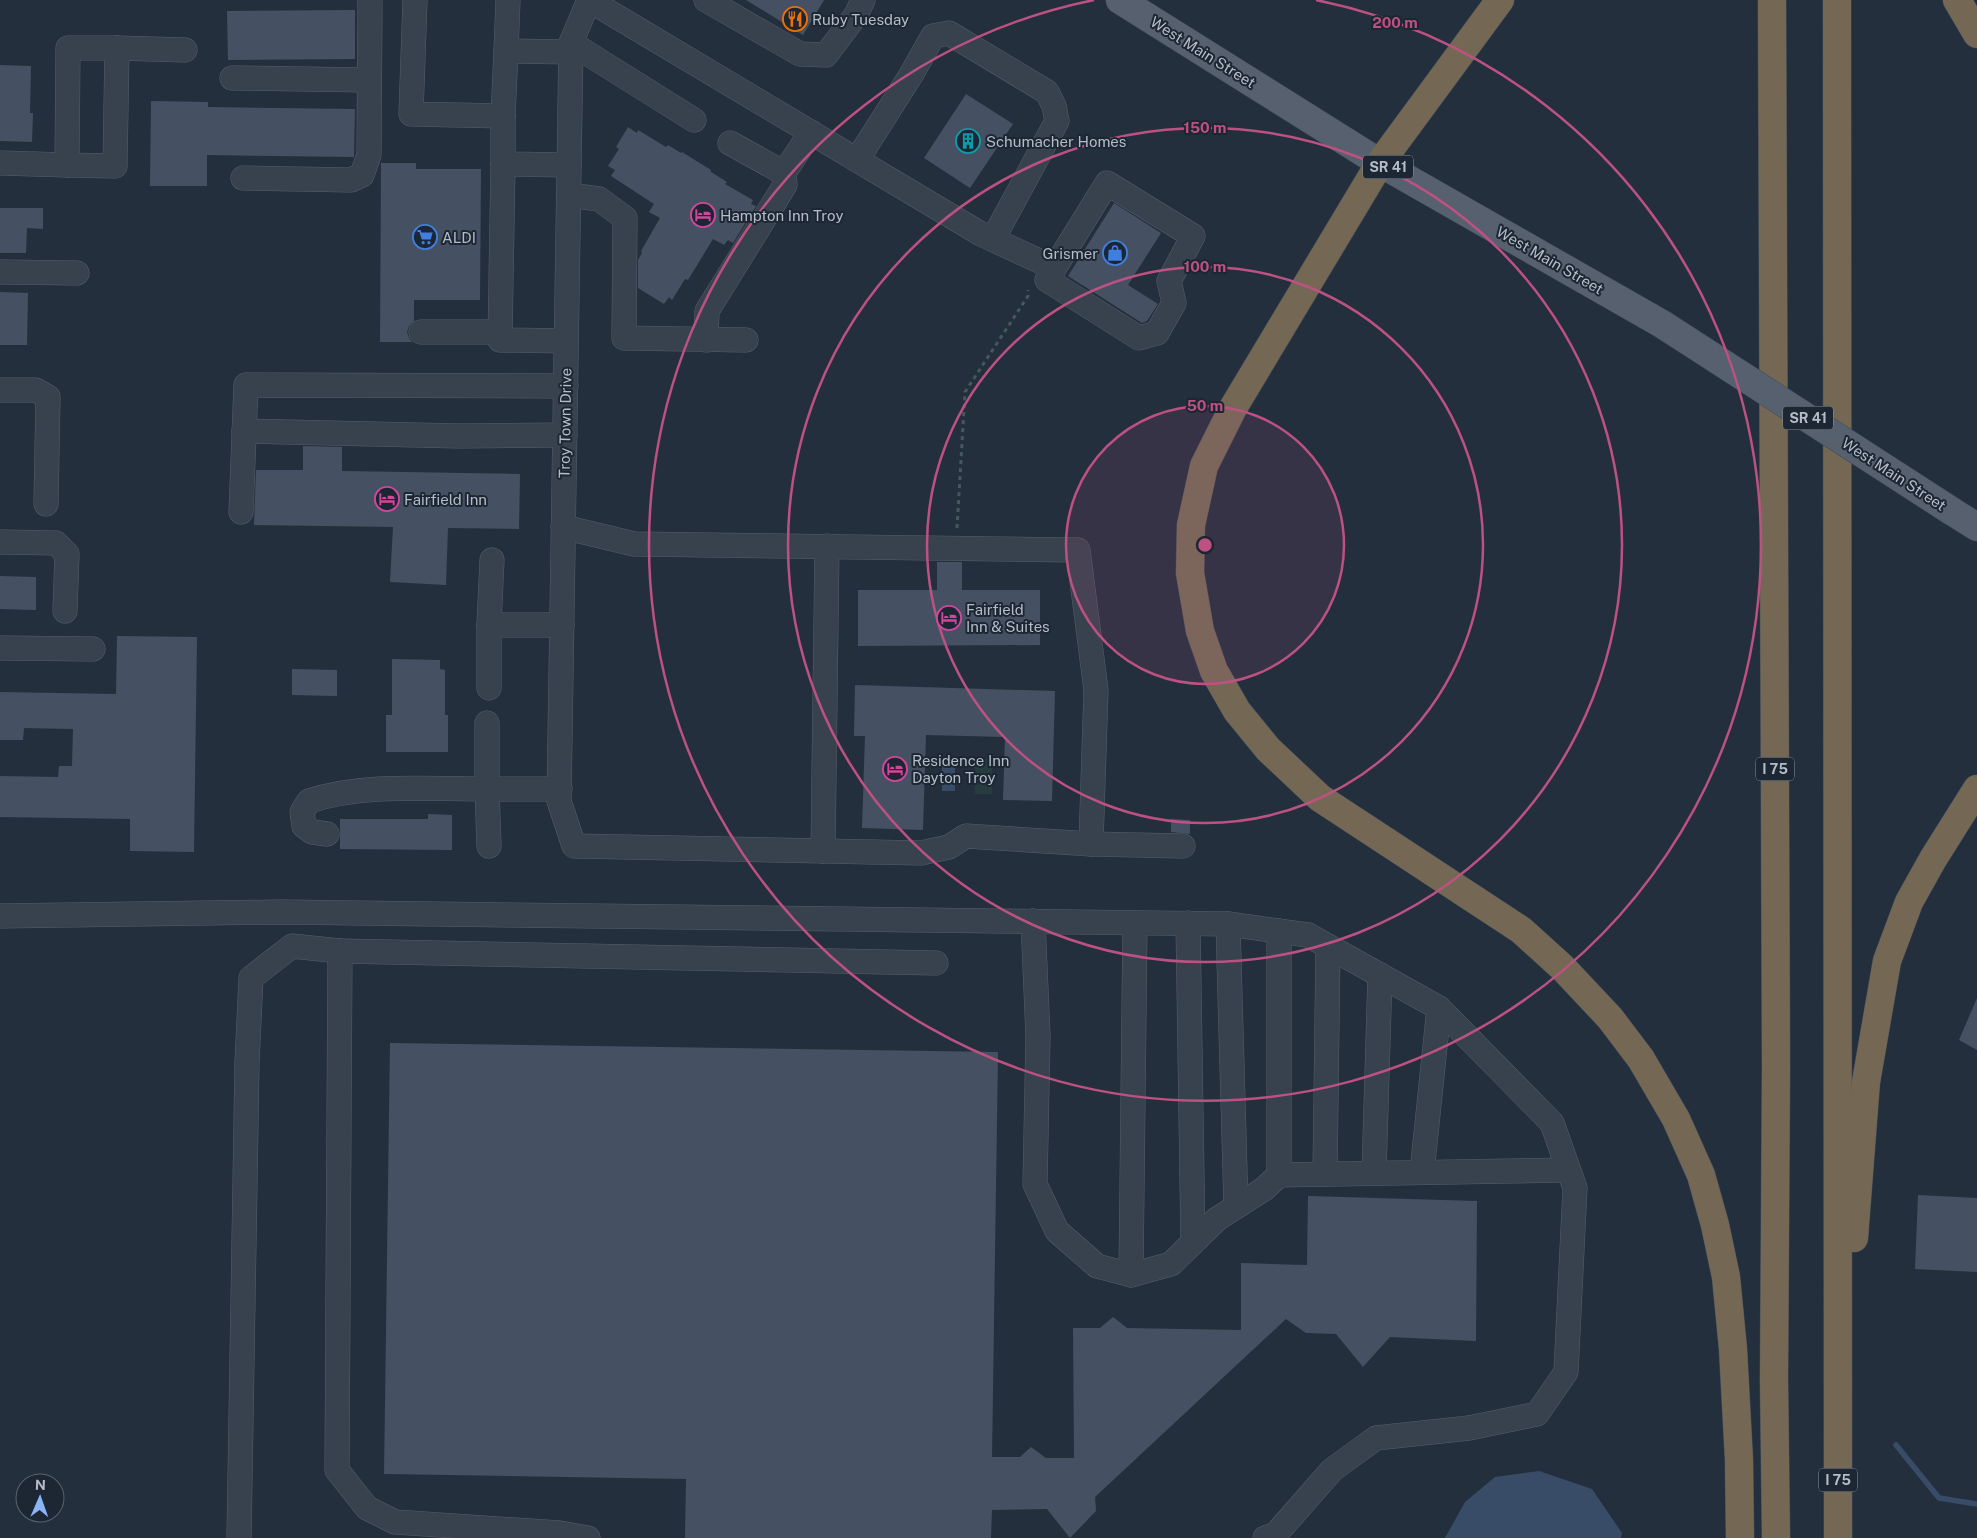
<svg xmlns="http://www.w3.org/2000/svg" width="1977" height="1538" font-family="'Public Sans',sans-serif">
<style>
.green{fill:#263c3f}
.water{fill:#394c67}
.lines{fill:none;stroke-linecap:round;stroke-linejoin:round}
.stream{stroke:#394c67;stroke-width:5.5}
.building{fill:#455162}
.minor-casing{stroke:#565f6c;stroke-width:25}
.major-casing{stroke:#414a57;stroke-width:29}
.highway-casing{stroke:#434c59;stroke-width:29}
.path{stroke:#44595c;stroke-width:3;stroke-dasharray:4 4;stroke-linecap:butt}
.minor{stroke:#38414e;stroke-width:24}
.major{stroke:#56606e;stroke-width:28}
.highway{stroke:#746855;stroke-width:28}
.major-bridge-casing{stroke:#414a57;stroke-width:29;stroke-linecap:butt}
.major-bridge{stroke:#56606e;stroke-width:28}
.ring{fill:none;stroke:#bd5182;stroke-width:2.5}
.labels{text-anchor:middle;dominant-baseline:central;stroke-width:4;stroke-linejoin:round;paint-order:stroke}
.shield{fill:#1d2633;stroke:#878f9c;stroke-width:1}
.shield-label{font-size:14px;font-weight:bold;fill:#b4bcc9}
.poi-label{font-size:15px;fill:#b4bcc9;stroke:#1d2633;text-anchor:start}
.street-label{font-size:15px;fill:#b4bcc9;stroke:#1d2633}
.centre{fill:#bd5182;stroke:#1d2633;stroke-width:2.5}
.ring-label{font-size:15px;text-anchor:middle;font-weight:bold;fill:#bd5182;stroke:#1d2633;stroke-width:4;stroke-linejoin:round;paint-order:stroke}
</style>
<rect width="100%" height="100%" fill="#242f3e"/>
<path class="green" d="M974,759H992V794H975Z"/>
<g class="water">
<path d="M942,757L957,758L955,759V791H942Z"/>
<path d="M1539,1471L1592,1489L1622,1533L1621,1538H1445L1465,1502L1495,1477Z"/>
</g>
<g class="lines">
<path class="stream" d="M1896,1445L1939,1498L1977,1504"/>
</g>
<g class="building">
<path d="M746,0H824L803,35Z"/>
<path d="M355,10V59L228,60L227,11Z"/>
<path d="M0,65L31,66L30,113H33L32,142L0,141Z"/>
<path d="M966,94L1013,124L970,188L924,158Z"/>
<path d="M151,101L208,102V107L355,109L354,156V157L207,155V186H150Z"/>
<path d="M628,127L637,133L638,130L666,147L668,145L681,153L682,152L711,170V172L727,182L725,184L753,200L751,204L756,206L733,243L728,240L724,245L713,239L688,280L685,279L672,300L669,297L664,304L638,288V260L642,253L641,251L660,218L649,212L654,204L611,176L615,170L608,166L619,149L616,147Z"/>
<path d="M381,163H416V169H481L480,300H414V321L409,326L407,332L409,338L412,342H380Z"/>
<path d="M1114,203L1161,233L1128,285L1158,304L1147,321L1142,323L1068,276Z"/>
<path d="M0,208H43V229L27,228L26,253H0Z"/>
<path d="M0,292L28,293L27,345H0Z"/>
<path d="M303,446L342,447V471L520,474L519,529L448,528L446,585L390,582L393,527L254,525L256,470H303Z"/>
<path d="M937,562H962V590H1040V645L858,646V590H937Z"/>
<path d="M0,576L36,577V610L0,609Z"/>
<path d="M117,636L197,637L194,852L130,851V819L0,817V776L58,777L59,766H72L73,729L24,728L23,740H0V692L116,694Z"/>
<path d="M392,659L440,660V669L445,670V715H448V752H386V715H392Z"/>
<path d="M292,669L337,670V696L292,695Z"/>
<path d="M855,685L1055,691L1052,801L1003,800L1005,737L926,735L923,830L862,828L865,736H854Z"/>
<path d="M428,814L452,815V850L340,849V819H428Z"/>
<path d="M1171,819L1190,820V834L1171,832Z"/>
<path d="M1977,998V1050L1959,1040Z"/>
<path d="M390,1043L998,1052L992,1457H1020L1031,1447L1046,1458H1074L1073,1328H1100L1113,1317L1127,1328L1241,1330V1263L1307,1265L1308,1196L1477,1201L1476,1341L1390,1337L1363,1367L1336,1334L1306,1333L1286,1319L1095,1497L1096,1511L1070,1538L1047,1509L992,1510L991,1538H685L686,1479L384,1474Z"/>
<path d="M1918,1195L1977,1198V1272L1915,1269Z"/>
</g>
<g class="lines">
<defs>
<g id="minor">
<path d="M415,0L411,114L503,116V164L569,165"/>
<path d="M589,0L571,43L559,801L574,846L921,853L949,847L966,836L1091,844L1183,846"/>
<path d="M589,0L981,234L1054,268"/>
<path d="M706,0L800,54L826,55L856,15L863,0"/>
<path d="M571,43L694,120"/>
<path d="M506,51L508,0"/>
<path d="M232,78L369,80"/>
<path d="M503,116L506,51L571,52"/>
<path d="M730,143L784,173"/>
<path d="M857,160L911,75L933,36L949,33L1047,92L1054,106L1057,121L993,239"/>
<path d="M0,163L67,165L68,48H117"/>
<path d="M503,164L500,340L566,341"/>
<path d="M67,165L115,166L117,48L185,50"/>
<path d="M243,178L351,180L362,175L369,155L370,0"/>
<path d="M1107,183L1193,236L1169,281L1174,303L1157,333L1139,338L1047,280Z"/>
<path d="M569,195L599,199L625,218L624,338L746,340"/>
<path d="M0,272L77,273"/>
<path d="M421,332H500"/>
<path d="M706,340L707,311L785,185L784,173L811,132"/>
<path d="M0,390H36L48,397L46,504"/>
<path d="M244,431L459,436L565,435"/>
<path d="M241,512L246,385L566,386"/>
<path d="M563,527L634,544L1078,550L1096,690L1091,844"/>
<path d="M0,542L56,543L67,554L65,611"/>
<path d="M492,560L489,625H562"/>
<path d="M0,648L93,649"/>
<path d="M489,688V625"/>
<path d="M487,723V789H560"/>
<path d="M327,834L312,832L304,826L302,812L309,801C365,783 428,789 487,789L489,846"/>
<path d="M823,851L827,546"/>
<path d="M0,916L281,912L1228,924L1308,935L1439,1008L1552,1123L1575,1188L1566,1372L1537,1414L1469,1428L1376,1438L1332,1470L1276,1534L1265,1538"/>
<path d="M1033,921L1038,1036L1035,1184L1057,1231L1097,1266L1131,1275L1171,1264L1217,1219L1264,1189L1279,1175L1568,1170"/>
<path d="M1188,923L1193,1242"/>
<path d="M1228,924L1236,1207"/>
<path d="M1279,931V1175"/>
<path d="M1422,1172L1439,1008"/>
<path d="M1374,1173L1380,975"/>
<path d="M1325,1174L1328,946"/>
<path d="M1131,1275L1135,923"/>
<path d="M239,1538L247,1063L251,978L292,946L340,951"/>
<path d="M588,1538L560,1533L395,1522L367,1508L337,1470L340,951L936,963"/>
</g>
<g id="major">
<path d="M1120,0L1380,163L1662,324"/>
<path d="M1953,512L1977,527"/>
</g>
<g id="highway">
<path d="M1500,0L1380,163L1233,408L1204,466L1191,525L1190,573L1200,631L1214,671L1237,711L1268,749L1320,798L1521,930L1563,968L1610,1018L1641,1059L1676,1119L1701,1175L1715,1225L1726,1277L1733,1349L1739,1460L1740,1538"/>
<path d="M1772,0L1776,1068L1774,1379L1776,1538"/>
<path d="M1837,0L1838,1538"/>
<path d="M1957,0L1977,34"/>
<path d="M1854,1238L1866,1082L1887,961L1909,902L1933,859L1977,789"/>
</g>
</defs>
<use href="#minor" class="minor-casing"/>
<use href="#major" class="major-casing"/>
<use href="#highway" class="highway-casing"/>
<path class="path" d="M957,528L965,392L1028,296V290"/>
<use href="#minor" class="minor"/>
<use href="#major" class="major"/>
<use href="#highway" class="highway"/>
<defs>
<path id="major-bridge" d="M1662,324L1953,512"/>
</defs>
<use href="#major-bridge" class="major-bridge-casing"/>
<use href="#major-bridge" class="major-bridge"/>
</g>
<circle cx="1205" cy="545" r="139" fill="#bd5182" fill-opacity=".12"/>
<g class="ring">
<circle cx="1205" cy="545" r="139"/>
<circle cx="1205" cy="545" r="278"/>
<circle cx="1205" cy="545" r="417"/>
<path d="M1316 0A556 556 0 1 1 1094 0"/>
</g>
<defs>
<symbol id="restaurant-ring" viewBox="-11 -11 22 22"><circle r="9.5" fill="#1d2633" stroke="#e8710a" stroke-width="1.5"/><path d="M-5-6h1v4h1v-4h1v4h1v-4h1v5L-1.5 .5V6h-2V.5L-5-1ZM5-6V6H3V1.5H1.5Q1.5-4 5-6Z" fill="#e8710a"/></symbol>
<symbol id="building-ring" viewBox="-11 -11 22 22"><circle r="9.5" fill="#1d2633" stroke="#0f9aa8" stroke-width="1.5"/><path d="M-4-6H4V6H1V3H-1V6H-4ZM-2.5-4.3h1.7v1.8h-1.7ZM.8-4.3h1.7v1.8H.8ZM-2.5-1h1.7V.8h-1.7ZM.8-1h1.7V.8H.8Z" fill="#0f9aa8"/></symbol>
<symbol id="hotel-ring" viewBox="-11 -11 22 22"><circle r="9.5" fill="#1d2633" stroke="#d1479c" stroke-width="1.5"/><path d="M-6-4.5h1.5V1H6V5H4.5V3h-9V5H-6ZM-4 0a1.8 1.8 0 1 1 3.6 0ZM.5 0V-2.5h3Q6-2.5 6 0Z" fill="#d1479c"/></symbol>
<symbol id="supermarket-ring" viewBox="-11 -11 22 22"><circle r="9.5" fill="#1d2633" stroke="#3f7fe0" stroke-width="1.5"/><path d="M-6-5.5h2.5l.6 2H6L4.5 2H-2.5L-4.4-4H-6ZM-1.5 3.2a1.3 1.3 0 1 0 .1 0ZM3 3.2a1.3 1.3 0 1 0 .1 0Z" fill="#3f7fe0"/></symbol>
<symbol id="shop-ring" viewBox="-11 -11 22 22"><circle r="9.5" fill="#1d2633" stroke="#3f7fe0" stroke-width="1.5"/><path d="M-5-2.5h2.3a2.7 3.5 0 0 1 5.4 0H5L5.5 6h-11ZM-1.5-2.5h3a1.5 2.3 0 0 0-3 0Z" fill="#3f7fe0"/></symbol>
</defs>
<g fill-rule="evenodd">
<use href="#restaurant-ring" x="781" y="5" width="28" height="28"/>
<use href="#building-ring" x="954" y="127" width="28" height="28"/>
<use href="#hotel-ring" x="689" y="201" width="28" height="28"/>
<use href="#supermarket-ring" x="411" y="223" width="28" height="28"/>
<use href="#shop-ring" x="1101" y="239" width="28" height="28"/>
<use href="#hotel-ring" x="373" y="485" width="28" height="28"/>
<use href="#hotel-ring" x="935" y="604" width="28" height="28"/>
<use href="#hotel-ring" x="881" y="755" width="28" height="28"/>
</g>
<g class="labels">
<g class="shield">
<rect x="1363" y="155.5" width="50" height="23" rx="4"/>
<rect x="1783" y="406.5" width="50" height="23" rx="4"/>
<rect x="1756" y="757.5" width="38" height="23" rx="4"/>
<rect x="1819" y="1468.5" width="38" height="23" rx="4"/>
</g>
<g class="shield-label">
<text x="1388" y="167">SR 41</text>
<text x="1808" y="418">SR 41</text>
<text x="1775" y="769">I 75</text>
<text x="1838" y="1480">I 75</text>
</g>
<g class="poi-label">
<text x="812" y="19">Ruby Tuesday</text>
<text x="986" y="141">Schumacher Homes</text>
<text x="720" y="215">Hampton Inn Troy</text>
<text x="442" y="237">ALDI</text>
<text x="1098" y="253" text-anchor="end">Grismer</text>
<text x="404" y="499">Fairfield Inn</text>
<text x="966" y="609">Fairfield<tspan x="966" dy="17">Inn &amp; Suites</tspan></text>
<text x="912" y="760">Residence Inn<tspan x="912" dy="17">Dayton Troy</tspan></text>
</g>
<g class="street-label">
<text transform="translate(1203 52) rotate(32)">West Main Street</text>
<text transform="translate(1550 260) rotate(30)">West Main Street</text>
<text transform="translate(565 423) rotate(-89)">Troy Town Drive</text>
<text transform="translate(1894 474) rotate(33)">West Main Street</text>
</g>
</g>
<circle cx="1205" cy="545" r="8" class="centre"/>
<g class="ring-label">
<text x="1395" y="28">200 m</text>
<text x="1205" y="133">150 m</text>
<text x="1205" y="272">100 m</text>
<text x="1205" y="411">50 m</text>
</g>
<g transform="translate(40 1498) rotate(2)"><circle r="24" fill="#1d2633" stroke="#59626f"/>
<path d="M0-4L9 19L0 12L-9 19Z" fill="#8ab4f8"/>
<text y="-8" font-size="14" font-weight="bold" text-anchor="middle" fill="#b4bcc9">N</text>
</g>
</svg>
